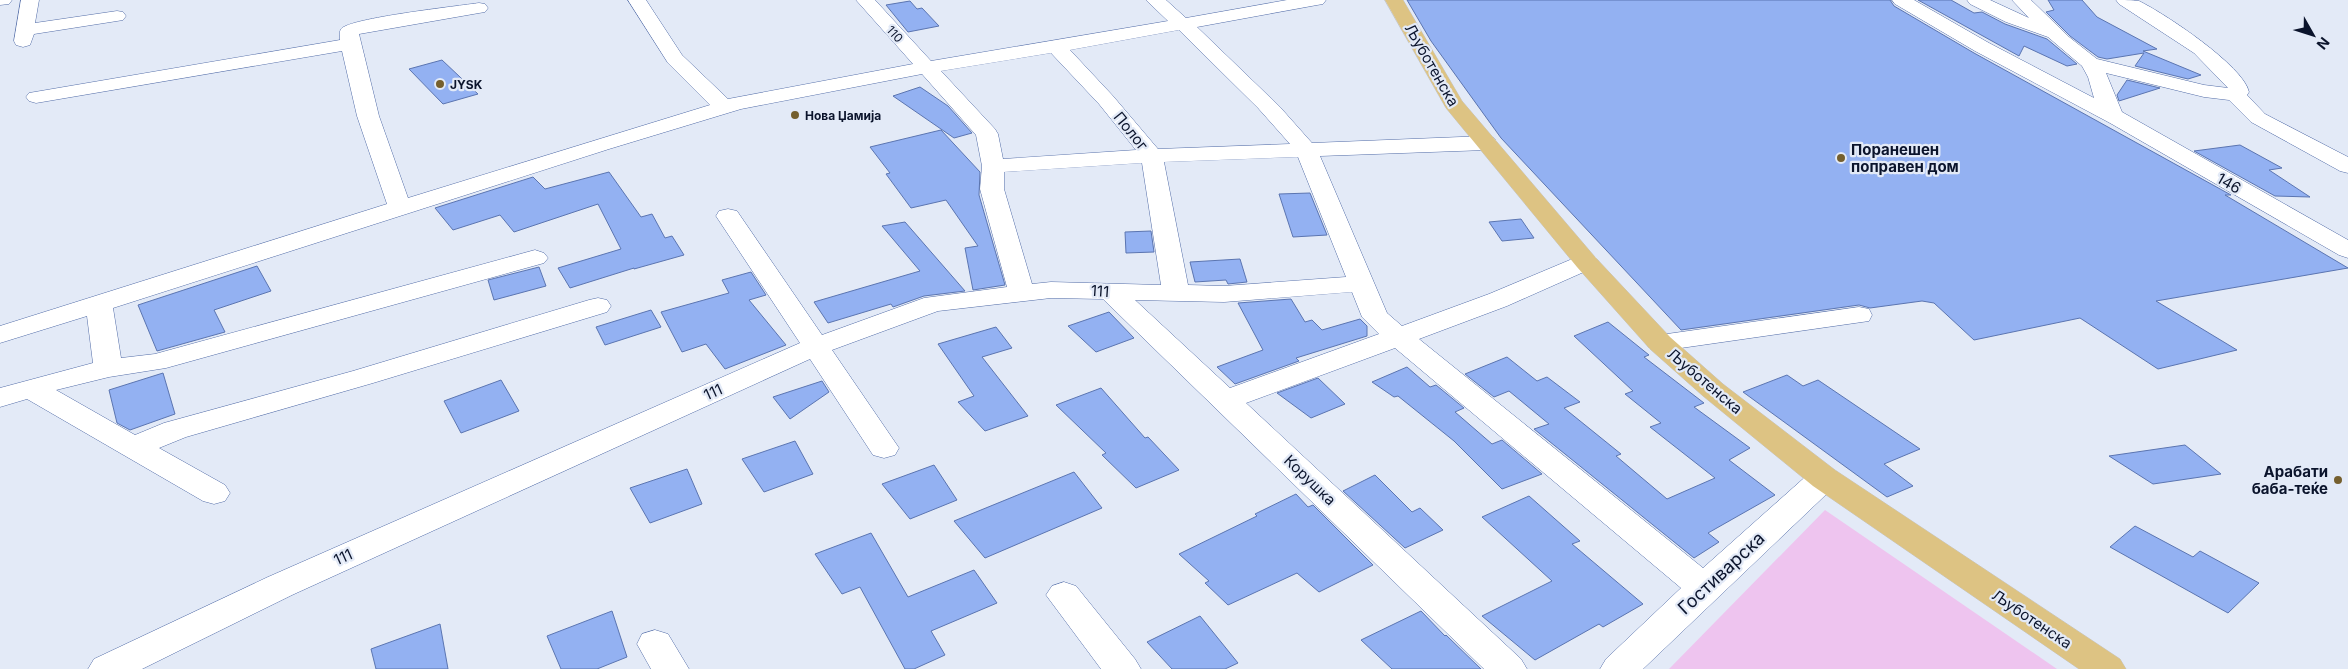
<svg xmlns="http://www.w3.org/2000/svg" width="2348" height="669" font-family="Inter,sans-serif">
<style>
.green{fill:#eec4ef}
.building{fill:#93b1f2;stroke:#5b75b1}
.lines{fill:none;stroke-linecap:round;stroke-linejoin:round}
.minor-casing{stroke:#536da8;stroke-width:1}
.major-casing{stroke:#c4c7cc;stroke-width:1}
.minor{fill:#fff;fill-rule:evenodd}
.major{fill:#ddc383;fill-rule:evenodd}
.poi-dot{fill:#755f2e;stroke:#e3eaf7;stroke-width:2}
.labels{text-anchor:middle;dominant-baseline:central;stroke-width:4.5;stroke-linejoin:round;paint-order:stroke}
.far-street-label{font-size:12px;fill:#0b142c;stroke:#e3eaf7}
.far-poi-label{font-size:12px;font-weight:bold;fill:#0b142c;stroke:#e3eaf7;text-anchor:start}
.street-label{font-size:15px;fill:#0b142c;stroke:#e3eaf7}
.poi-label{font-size:15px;font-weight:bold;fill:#0b142c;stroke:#e3eaf7;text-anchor:start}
.near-street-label{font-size:18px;fill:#0b142c;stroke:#e3eaf7}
</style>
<rect width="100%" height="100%" fill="#e3eaf7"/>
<path class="green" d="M1825,510L2057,669H1669Z"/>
<g class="building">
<path d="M1407,0H1890L1894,6L1974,53L2231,195H2225L2348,268L2156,301L2237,350L2158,369L2080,318L1974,340L1934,303L1922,301L1870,308L1859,305L1681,330L1501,138L1431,41Z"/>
<path d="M1918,0H1951L1974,13L1982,12L2005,24L2047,39L2077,64L2067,66L2024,46L2019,56Z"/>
<path d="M2048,0H2082L2097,17L2157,49L2143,51L2201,75L2188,79L2135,66L2144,53L2107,59L2098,57L2070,36L2046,12L2054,10Z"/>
<path d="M910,1L917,9L922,8L939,26L908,32L886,5Z"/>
<path d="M442,60L478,94L443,104L409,69Z"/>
<path d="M2127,80L2160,88L2119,101L2117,95Z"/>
<path d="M920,87L948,106L972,133L954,138L893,96Z"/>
<path d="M941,130L980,172L979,195L1005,285L973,290L965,248L978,246L946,200L911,208L886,174L890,173L870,147Z"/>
<path d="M2240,145L2282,168L2269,170L2310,197L2275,196L2194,151Z"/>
<path d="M609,172L641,217L652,214L665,238L672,236L684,255L634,269V268L570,288L558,268L621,249L598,204L514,232L500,215L453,230L435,208L533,177L545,189Z"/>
<path d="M1310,193L1327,235L1293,237L1279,194Z"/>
<path d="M1521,219L1534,238L1502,241L1489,222Z"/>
<path d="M905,222L965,291L924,296L893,307L891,304L828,323L814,302L920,271L882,226Z"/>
<path d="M1151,231L1154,252L1126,253L1125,232Z"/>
<path d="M1240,259L1247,282L1228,284L1226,280L1195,282L1190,262Z"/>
<path d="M257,266L271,291L214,310L225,332L157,351L138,305Z"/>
<path d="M539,267L546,286L494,300L488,280Z"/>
<path d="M751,272L766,295L749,300L786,345L725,369L706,344L682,352L661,312L729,293L722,280Z"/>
<path d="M1291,299L1305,322L1312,320L1322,330L1360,319L1367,326V336L1296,358L1299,361L1235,384L1217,367L1263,350L1238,303Z"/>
<path d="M651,310L661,327L605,345L596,327Z"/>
<path d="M1109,312L1134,338L1096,352L1068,326Z"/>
<path d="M1608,322L1649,355L1644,357L1704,403L1694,407L1750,448L1729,460L1775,495L1708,533L1719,542L1694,558L1534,429L1549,424L1509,391L1494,397L1465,374L1507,357L1537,381L1547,377L1580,402L1564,408L1621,454L1616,456L1667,499L1715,478L1650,427L1661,423L1625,394L1633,391L1574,336Z"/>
<path d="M996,327L1012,348L982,357L1028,416L985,431L958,402L974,396L938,344Z"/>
<path d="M1407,367L1430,387L1436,385L1464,408L1455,412L1492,444L1502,440L1542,474L1502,489L1454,441L1398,396L1394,397L1372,382Z"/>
<path d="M163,373L175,414L130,430L117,423L109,390Z"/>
<path d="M1787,375L1803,386L1818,380L1920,449L1884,464L1913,486L1887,497L1743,392Z"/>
<path d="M1318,378L1345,404L1311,418L1277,393Z"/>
<path d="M501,380L519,411L461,433L444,401Z"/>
<path d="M822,381L829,392L790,419L773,397Z"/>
<path d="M1101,388L1145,438L1148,437L1179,470L1136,488L1102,455L1106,453L1056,405Z"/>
<path d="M795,441L813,474L764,492L742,459Z"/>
<path d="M2185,445L2221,474L2153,484L2109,456Z"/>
<path d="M934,465L957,500L910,519L882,484Z"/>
<path d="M687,469L702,504L650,523L630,488Z"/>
<path d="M1074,472L1102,508L985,558L954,521Z"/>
<path d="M1375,475L1412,512L1420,508L1443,530L1405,548L1343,491Z"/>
<path d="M1296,494L1308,507L1313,505L1373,565L1319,592L1297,573L1228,605L1205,583L1209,581L1179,554L1257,516L1255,514Z"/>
<path d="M1529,496L1580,541L1572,544L1643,604L1603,627L1599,624L1535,660L1482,616L1552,581L1482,517Z"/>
<path d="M2135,526L2193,557L2200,551L2259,583L2228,613L2110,547Z"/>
<path d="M871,533L908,597L974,570L997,603L931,631L945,655L914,669H905L860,587L842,594L815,554Z"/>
<path d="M612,611L627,657L597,669H561L547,636Z"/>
<path d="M1421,611L1445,636L1446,635L1481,669H1392L1361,640Z"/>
<path d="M1200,616L1238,663L1225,669H1172L1147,642Z"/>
<path d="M440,624L448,669H376L371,649Z"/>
</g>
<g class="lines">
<defs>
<g id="minor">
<path d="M0,0H12L9,4L0,5Z"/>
<path d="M21,0H39L35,23L117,11L123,12L126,16L123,20L117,21L34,34L30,45L23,47L16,45L14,41Z"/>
<path d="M628,0H646L682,55L728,99L913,64L856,0H875L931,61L1168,21L1146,0H1166L1186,18L1287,0H1326L1323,4L1317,5L1197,27L1280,107L1312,143L1486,136L1494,138L1497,143L1494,148L1486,150L1320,156L1387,313L1402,326L1489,294L1577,257L1586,254L1595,257L1599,262L1595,267L1507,306L1419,339L1703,568L1813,470L1824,467L1835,470L1840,478L1835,486L1643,669H1600L1606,659L1681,588L1395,348L1246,403L1521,659L1527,669H1484L1103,299L1051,298L938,311L832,350L899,448L895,455L884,458L873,455L810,359L292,595L142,669H88L94,659L268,577L800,343L716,216L719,211L728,209L737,211L822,335L924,298L1007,287L980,189L982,166L976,135L922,74L741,109L609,149L113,308L121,358L155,354L535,250L544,253L548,258L544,263L166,368L109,377L56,390L135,435L164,423L353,371L589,300L598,298L607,300L611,306L607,312L373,383L186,437L159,448L225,485L230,493L225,501L214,504L203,501L27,399L0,407V388L93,363L87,316L0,343V326L387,204L357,116L342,51L36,103L29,101L26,97L29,93L340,40C340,36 339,32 341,29C349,18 459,6 479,3L485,4L488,8L485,12L479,13L359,34L379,116L408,198L710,105L668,63ZM1179,30L1258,108L1290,144L1158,149L1113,96L1070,50ZM1051,53L1099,104L1136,150L1003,159L998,134L995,129L941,71ZM1298,157L1346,277L1224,286L1188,285L1164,162ZM1142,163L1161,285L1051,282L1032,284L1004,189V172ZM1352,292L1362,317L1379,334L1230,388L1135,300L1224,302Z"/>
<path d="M1892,0H1914L1989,43L2094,98L2088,77L2082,66L2048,37L2006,22L1970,4L1967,0H1990L2029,18L2012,0H2031L2069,37L2097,59L2204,85L2228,88L2194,53L2119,4L2116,0C2123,0 2133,0 2139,1C2164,13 2244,66 2249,92L2247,95L2265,114L2348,157V173L2340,171L2251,122L2229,100L2204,97L2106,73L2122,112L2348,240V258L2339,255L2110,123L1975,51L1895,4Z"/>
<path d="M1859,307L1869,309L1872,315L1869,321L1660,351L1650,349L1646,343L1650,337L1660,335Z"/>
<path d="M1064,582L1076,586L1135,659L1141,669H1101L1046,595L1052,586Z"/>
<path d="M655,630L668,634L689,669H651L637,644L642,634Z"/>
</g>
<path id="major" d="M1385,0H1403L1462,101L1595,257L1670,337L1723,384L1835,470L2120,659L2126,669H2079L1813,486L1703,396L1650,349L1577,267L1446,108Z"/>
</defs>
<use href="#minor" class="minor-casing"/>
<use href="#major" class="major-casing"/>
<use href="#minor" class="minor"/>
<use href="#major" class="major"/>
</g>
<g class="poi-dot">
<circle cx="440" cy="84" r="5"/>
<circle cx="795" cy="115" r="5"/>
<circle cx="1841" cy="158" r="5"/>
<circle cx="2338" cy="480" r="5"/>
</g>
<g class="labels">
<g class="far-street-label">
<text transform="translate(895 34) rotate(48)">110</text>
</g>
<g class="far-poi-label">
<text x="450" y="84">JYSK</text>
<text x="805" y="115">Нова Џамија</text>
</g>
<g class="street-label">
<text transform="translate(1432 65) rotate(60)">Љуботенска</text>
<text transform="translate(1131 131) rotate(51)">Полог</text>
<text transform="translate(2229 183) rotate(30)">146</text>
<text transform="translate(1100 291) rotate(4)">111</text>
<text transform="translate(1705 381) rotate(40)">Љуботенска</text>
<text transform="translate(713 392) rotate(-24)">111</text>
<text transform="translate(1310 480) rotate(44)">Корушка</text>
<text transform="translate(343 557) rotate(-24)">111</text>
<text transform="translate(2032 619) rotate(34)">Љуботенска</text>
</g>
<g class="poi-label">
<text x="1851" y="149">Поранешен<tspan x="1851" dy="17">поправен дом</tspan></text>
<text x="2328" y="471" text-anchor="end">Арабати<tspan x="2328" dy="17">баба-теќе</tspan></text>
</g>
<g class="near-street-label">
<text transform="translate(1721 573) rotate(-43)">Гостиварска</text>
</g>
</g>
<g transform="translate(2313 35) rotate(129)" stroke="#e3eaf7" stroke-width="4" paint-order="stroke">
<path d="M0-4L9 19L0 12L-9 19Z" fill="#0b142c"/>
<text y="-8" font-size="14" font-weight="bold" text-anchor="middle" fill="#0b142c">N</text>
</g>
</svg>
